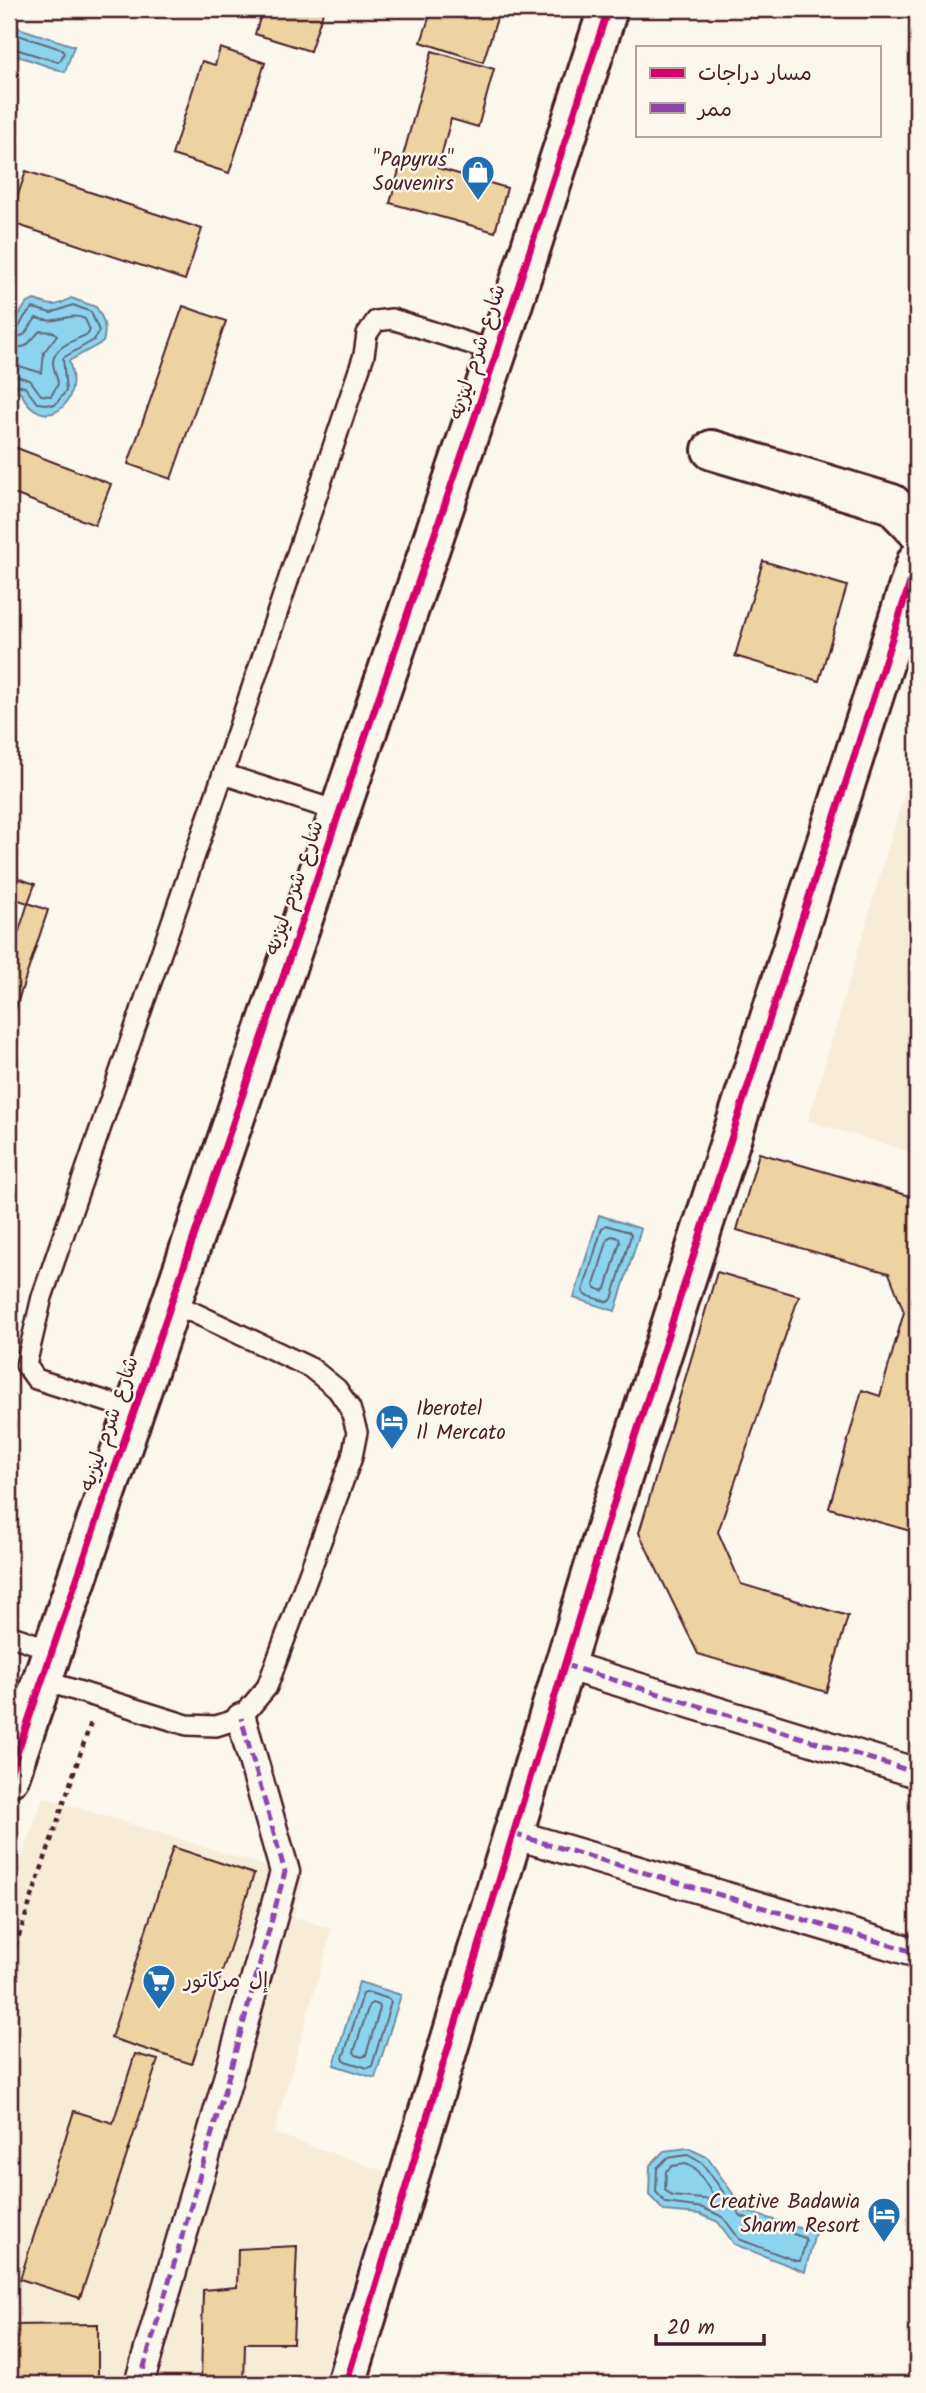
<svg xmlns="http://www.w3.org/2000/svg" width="926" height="2393" font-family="Kalam,'Playpen Sans Arabic',sans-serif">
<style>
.built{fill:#f7ecd6}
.water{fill:#8cd4ee;stroke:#728ca0;stroke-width:2}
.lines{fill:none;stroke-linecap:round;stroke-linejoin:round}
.shore{stroke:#646779;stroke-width:2}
.building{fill:#edd3a2;stroke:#4a1f2b;stroke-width:2}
.service-casing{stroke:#4a1f2b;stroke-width:24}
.pedestrian-casing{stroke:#4a1f2b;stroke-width:33}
.minor-casing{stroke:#4a1f2b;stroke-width:44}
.tertiary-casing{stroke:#4a1f2b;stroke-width:44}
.path{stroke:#4a1f2b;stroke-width:4.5;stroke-dasharray:5 5;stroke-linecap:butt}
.service{stroke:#fbf7ec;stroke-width:19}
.pedestrian{stroke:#fbf7ec;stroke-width:28}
.minor{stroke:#fbf7ec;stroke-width:38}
.tertiary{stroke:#fbf7ec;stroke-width:38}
.quiet{stroke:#8e44ad;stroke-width:5;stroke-dasharray:10 5;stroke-linecap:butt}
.cycleway-casing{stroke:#fbf7ec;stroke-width:11}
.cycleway{stroke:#d6006c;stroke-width:7}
.labels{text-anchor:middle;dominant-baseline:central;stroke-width:5;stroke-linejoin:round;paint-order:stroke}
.poi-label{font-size:21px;fill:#4a1f2b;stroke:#fbf7ec;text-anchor:end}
.street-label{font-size:21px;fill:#4a1f2b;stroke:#fbf7ec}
</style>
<rect width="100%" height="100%" fill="#fbf7ec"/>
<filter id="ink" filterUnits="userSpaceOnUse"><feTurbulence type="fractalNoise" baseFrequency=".0143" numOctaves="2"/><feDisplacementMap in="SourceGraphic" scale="14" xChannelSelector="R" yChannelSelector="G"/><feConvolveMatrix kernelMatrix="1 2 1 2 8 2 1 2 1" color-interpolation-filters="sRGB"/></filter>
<g filter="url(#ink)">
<g class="built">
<path d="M917,750V1154L808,1121Z"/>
<path d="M43,1797L304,1878L293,1917L332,1929L274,2133L386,2172L322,2384H9V1897Z"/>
</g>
<g class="water">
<path d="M9,25L74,46L65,72L9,53Z"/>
<path d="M71,298L96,307C104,319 107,328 103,342L69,361C85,407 42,435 21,393L9,389V324L14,323L26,304L34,300C52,306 54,308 71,298Z"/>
<path d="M599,1215L641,1229L615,1311L574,1298Z"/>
<path d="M359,1982L401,1995L375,2078L334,2065Z"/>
<path d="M688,2148L707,2157L745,2211L815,2233L805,2272L734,2244L718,2222L700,2214L664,2211L649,2195L650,2165L664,2151Z"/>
</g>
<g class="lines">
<g class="shore">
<path d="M9,32L61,49L64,53L61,60L58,62L9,47"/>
<path d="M9,330L19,327L25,316L33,308L51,313L73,305L91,312L99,331L94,340L63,358L66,391L55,405L37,403L25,387L9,383"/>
<path d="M9,339L24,335L36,318C59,326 69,311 85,319L90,330L88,334C76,340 54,346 53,362C53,369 57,376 58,384L51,396L41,395L30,380L9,374"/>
<path d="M9,350L26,346L40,331L54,332L57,335L44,352L42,373L9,363"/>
<path d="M606,1225L629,1232L631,1235L612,1299L608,1302L585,1295L583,1291L602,1228Z"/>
<path d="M612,1236L619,1238L620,1242L606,1289L602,1291L596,1288L594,1285L608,1238Z"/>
<path d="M367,1992L389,1999L391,2002L372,2066L368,2068L345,2061L343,2058L363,1994Z"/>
<path d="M372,2003L379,2005L380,2008L366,2055L362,2057L356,2055L354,2052L369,2005Z"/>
<path d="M688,2155L702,2163L741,2216L805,2238L806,2241L800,2261H796L739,2239L723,2217L703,2208L666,2203L656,2192L657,2168L667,2158Z"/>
<path d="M686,2164L696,2169L714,2196L713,2200L672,2196L665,2190L666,2171L672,2166Z"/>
</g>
</g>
<g class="building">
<path d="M263,9H324L310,51L255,34Z"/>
<path d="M432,9H500L483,62L421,42Z"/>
<path d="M220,48L265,63L229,173L172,155L202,61L215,65Z"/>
<path d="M432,51L494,69L478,127L451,119L438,168L507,188L495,232L390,203Z"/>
<path d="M26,171L202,229L185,280L9,222Z"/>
<path d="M183,306L226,321L171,479L128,464Z"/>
<path d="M9,445L111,484L95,525L9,492Z"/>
<path d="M763,561L847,586L819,681L735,656Z"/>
<path d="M9,875L35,884L28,903L9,897Z"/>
<path d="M28,903L48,910L9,1028V962Z"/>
<path d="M759,1153L917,1198V1519L914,1532L829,1508L862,1390L880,1396L904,1312L889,1273L737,1230Z"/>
<path d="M717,1272L799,1296L718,1532L741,1584L848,1616L826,1692L698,1654L639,1533Z"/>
<path d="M173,1847L254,1874L192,2064L111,2038Z"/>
<path d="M135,2054L158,2060L80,2298L20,2279L74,2111L113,2123Z"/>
<path d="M297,2246L293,2343H245L244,2384H201L203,2290L237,2287L238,2249Z"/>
<path d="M98,2324V2384H9V2325Z"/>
</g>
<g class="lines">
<defs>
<g id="service">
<path d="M223,774L340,812"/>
<path d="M133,1410L36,1379L26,1365L42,1297L223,774L364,355L367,334L376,321L392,319L497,352"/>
<path d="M9,1635L53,1650"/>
<path d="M42,1680L187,1725L216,1726L241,1718L267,1687L352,1457L357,1432L350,1408L337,1389L311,1368L171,1302"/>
</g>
<g id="pedestrian">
<path d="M565,1665L917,1773"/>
<path d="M513,1834L917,1953"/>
<path d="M139,2384L229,2075L285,1872L241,1718"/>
</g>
<g id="minor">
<path d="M712,450L892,504L917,530"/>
<path d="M346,2384L610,1515L917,561"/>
</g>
<path id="tertiary" d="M9,1777L497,352L608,9"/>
</defs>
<use href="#service" class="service-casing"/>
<use href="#pedestrian" class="pedestrian-casing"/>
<use href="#minor" class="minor-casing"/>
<use href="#tertiary" class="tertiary-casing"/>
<path class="path" d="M9,1965L91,1722"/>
<use href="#service" class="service"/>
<use href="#pedestrian" class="pedestrian"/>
<use href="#minor" class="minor"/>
<use href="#tertiary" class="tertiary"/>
<g class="quiet">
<path d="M565,1665L917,1773"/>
<path d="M513,1834L917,1953"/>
<path d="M139,2384L229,2075L285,1872L241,1718"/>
</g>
<defs>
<g id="cycleway">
<path d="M9,1777L497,352L608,9"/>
<path d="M346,2384L610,1515L917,561"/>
</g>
</defs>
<use href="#cycleway" class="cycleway-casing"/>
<use href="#cycleway" class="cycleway"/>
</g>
</g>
<defs>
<symbol id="shop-pin" viewBox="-11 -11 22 30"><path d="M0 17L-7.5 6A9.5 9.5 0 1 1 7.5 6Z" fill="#1f6fb2" stroke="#fbf7ec"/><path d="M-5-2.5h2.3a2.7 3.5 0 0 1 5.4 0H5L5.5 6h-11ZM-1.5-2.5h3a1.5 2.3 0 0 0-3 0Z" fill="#fff"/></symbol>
<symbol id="hotel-pin" viewBox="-11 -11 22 30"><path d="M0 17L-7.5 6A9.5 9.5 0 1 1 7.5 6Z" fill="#1f6fb2" stroke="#fbf7ec"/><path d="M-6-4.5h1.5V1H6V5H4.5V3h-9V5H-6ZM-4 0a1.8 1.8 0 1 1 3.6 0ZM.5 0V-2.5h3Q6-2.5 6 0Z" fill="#fff"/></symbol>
<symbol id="supermarket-pin" viewBox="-11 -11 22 30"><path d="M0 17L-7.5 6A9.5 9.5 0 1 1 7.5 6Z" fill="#1f6fb2" stroke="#fbf7ec"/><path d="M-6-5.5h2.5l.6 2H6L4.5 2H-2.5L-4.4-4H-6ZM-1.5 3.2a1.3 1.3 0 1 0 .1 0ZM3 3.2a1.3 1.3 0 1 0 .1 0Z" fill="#fff"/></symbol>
</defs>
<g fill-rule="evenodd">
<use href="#shop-pin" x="459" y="153" width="38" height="52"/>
<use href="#hotel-pin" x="373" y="1402" width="38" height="52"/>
<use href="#supermarket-pin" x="140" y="1962" width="38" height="52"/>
<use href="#hotel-pin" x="865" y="2195" width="38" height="52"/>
</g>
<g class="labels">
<g class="poi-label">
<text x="454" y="160">"Papyrus"<tspan x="454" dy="24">Souvenirs</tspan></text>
<text x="416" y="1409" text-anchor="start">Iberotel<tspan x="416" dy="24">Il Mercato</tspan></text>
<text x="184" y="1981" text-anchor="start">إل مركاتور</text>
<text x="860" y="2202">Creative Badawia<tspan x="860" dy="24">Sharm Resort</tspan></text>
</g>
<g class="street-label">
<text transform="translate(478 352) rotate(-72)">شارع شرم ليزيه</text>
<text transform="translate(295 888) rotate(-71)">شارع شرم ليزيه</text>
<text transform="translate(110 1424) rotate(-71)">شارع شرم ليزيه</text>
</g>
</g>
<rect width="926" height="2393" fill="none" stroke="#fbf7ec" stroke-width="35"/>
<rect x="18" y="18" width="891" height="2358" fill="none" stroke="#4a1f2b" stroke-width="2.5" filter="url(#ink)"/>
<rect x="636" y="46" width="245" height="91" fill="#fbf7ec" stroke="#b4a19f" stroke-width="2"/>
<rect x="650" y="68" width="35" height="10" fill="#d6006c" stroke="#b4a19f" stroke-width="2"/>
<text x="698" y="80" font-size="21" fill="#4a1f2b">مسار دراجات</text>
<rect x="650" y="103" width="35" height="10" fill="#8e44ad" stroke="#b4a19f" stroke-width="2"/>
<text x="698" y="116" font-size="21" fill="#4a1f2b">ممر</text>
<path d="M656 2334v10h108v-10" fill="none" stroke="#4a1f2b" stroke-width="3.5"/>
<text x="667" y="2334" font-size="21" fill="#4a1f2b" stroke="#fbf7ec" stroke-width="5" paint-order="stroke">20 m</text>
</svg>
